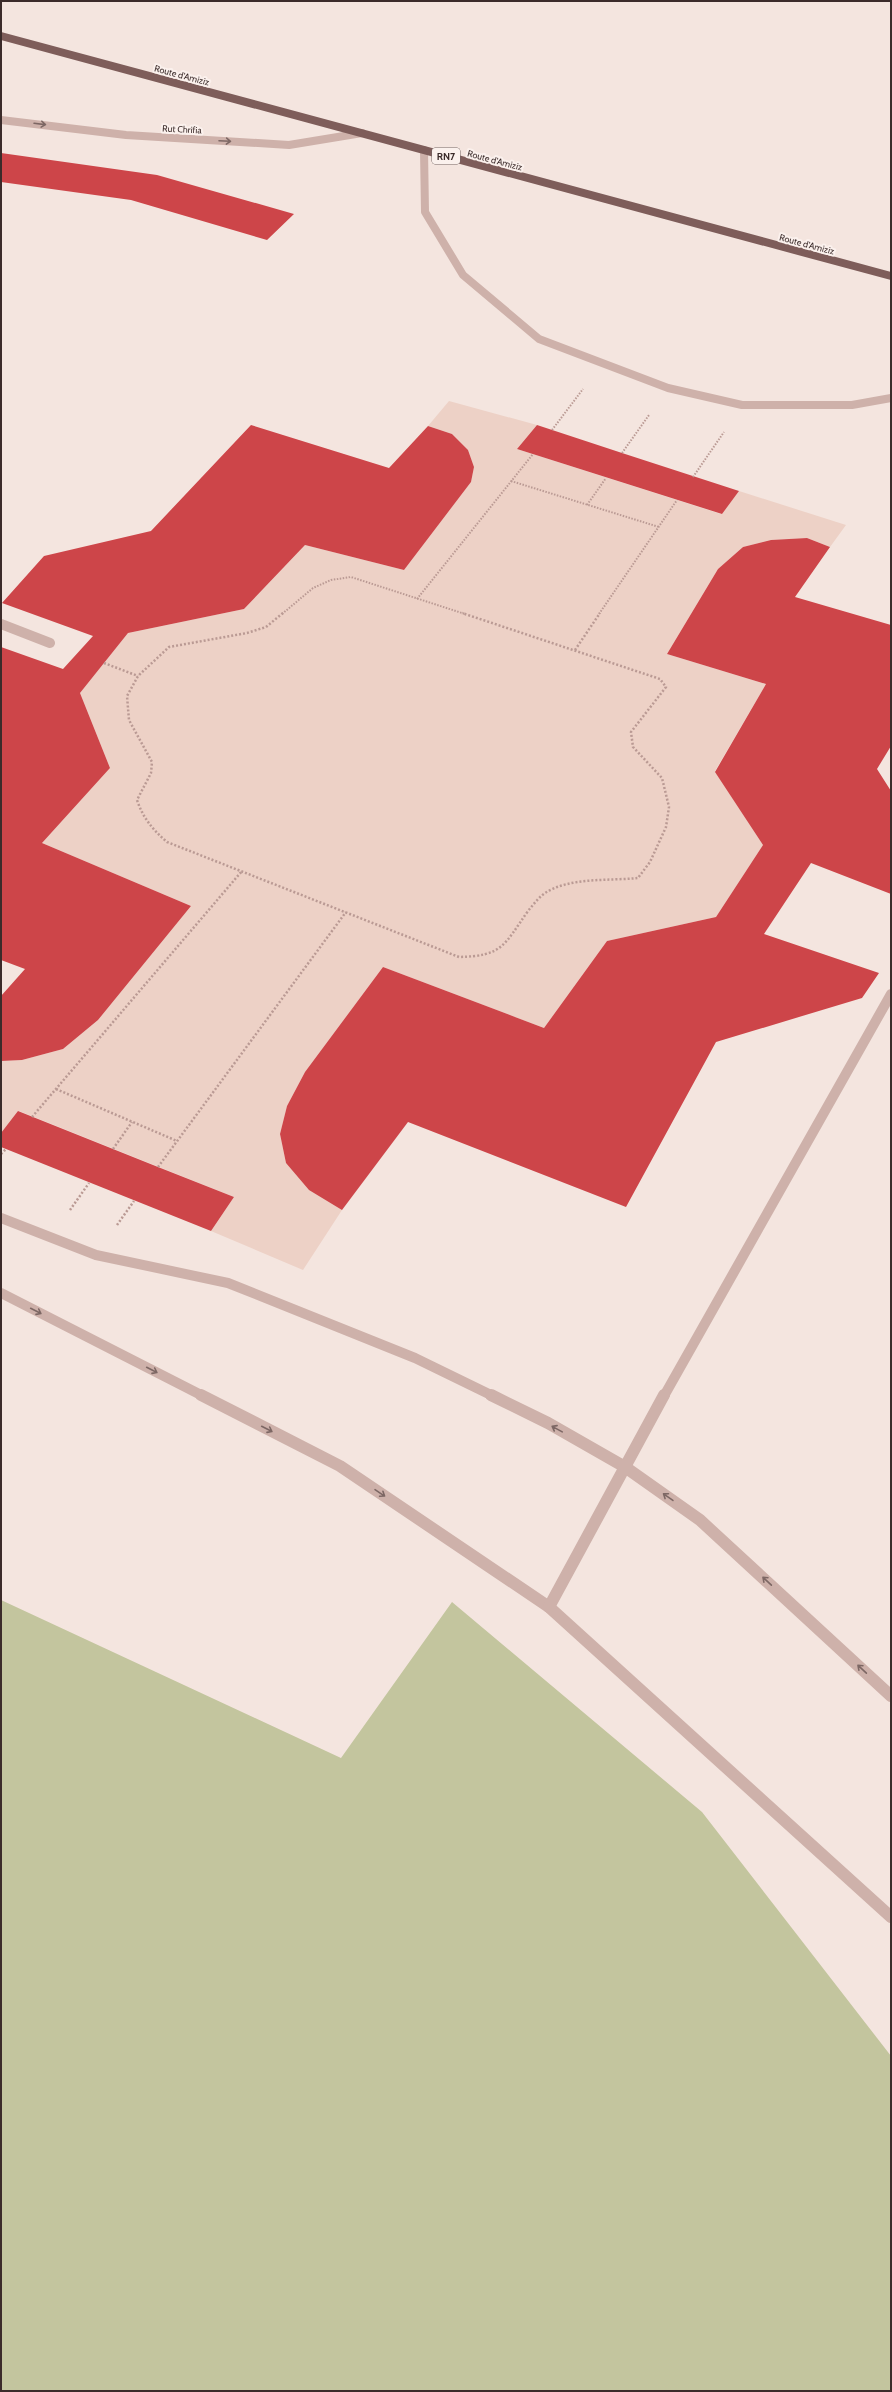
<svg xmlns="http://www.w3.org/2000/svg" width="892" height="2392" font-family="Cabin,sans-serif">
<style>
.green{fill:#c3c59e}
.plaza{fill:#edd1c6}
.building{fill:#cd4549}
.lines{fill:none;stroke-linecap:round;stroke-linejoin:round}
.path-far1{stroke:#ba9a94;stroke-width:2;stroke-dasharray:1.5 1.5;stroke-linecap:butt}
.path{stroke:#ba9a94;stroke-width:2.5;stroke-dasharray:2 2;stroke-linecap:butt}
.minor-far2{stroke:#ceb1aa;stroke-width:8}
.minor-far1{stroke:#ceb1aa;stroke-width:10}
.minor{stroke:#ceb1aa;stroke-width:12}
.primary{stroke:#7e5d5a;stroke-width:8}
.oneway{stroke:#7d6764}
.labels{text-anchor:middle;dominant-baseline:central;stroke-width:4;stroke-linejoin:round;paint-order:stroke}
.far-street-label{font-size:9px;fill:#3b2b2a;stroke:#fbf1ed}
.shield{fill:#fbf1ed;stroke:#756664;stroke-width:1}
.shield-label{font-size:10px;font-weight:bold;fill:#3b2b2a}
</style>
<rect width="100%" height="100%" fill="#f4e5df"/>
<path class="green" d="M1,1600L341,1758L452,1602L702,1812L891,2056V2391H1Z"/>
<path class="plaza" d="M449,401L537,425L517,449L721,514L739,491L846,525L830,547L807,538L771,540L743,547L718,569L667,654L766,684L715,771L763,845L716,917L607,941L544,1028L383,967L305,1072L287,1106L280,1134L286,1163L342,1210L303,1270L211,1231L234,1197L19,1111L1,1133V1061L22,1060L63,1049L98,1020L191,906L42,843L110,768L80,693L128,633L244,609L305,545L404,570L471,482L474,467L468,450L452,434L428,426Z"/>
<g class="building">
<path d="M1,153L157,175L294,214L267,240L131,200L1,182Z"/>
<path d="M251,425L389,468L428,426L452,434L468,450L474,467L471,482L404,570L305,545L244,609L128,633L80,693L110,768L42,843L191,906L98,1020L63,1049L22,1060L1,1061V996L25,969L1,960V647L63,669L93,636L2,603L44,556L151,531Z"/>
<path d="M537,425L622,453L739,491L722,514L517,449Z"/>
<path d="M807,538L830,547L795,597L891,625V746L877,769L891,791V894L811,863L764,934L879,973L862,998L716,1042L626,1207L408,1122L342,1210L309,1190L286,1163L280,1134L287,1106L305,1072L383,967L544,1028L607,941L716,917L763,845L715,772L766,684L667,654L718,569L743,547L771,540Z"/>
<path d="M18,1111L158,1167L234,1197L211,1231L1,1147V1133Z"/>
</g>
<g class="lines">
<g class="path-far1">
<path d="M552,430L583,389"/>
<path d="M622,453L649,415"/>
<path d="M693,477L724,432"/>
<path d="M511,481L659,527"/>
<path d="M587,505L606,478"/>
<path d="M417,599L533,454"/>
<path d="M282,614L313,588L331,580L351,577L465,614"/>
<path d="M599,614L677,500"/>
</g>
<g class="path">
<path d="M283,613L266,627L247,633L169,647L138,676L127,696L129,720L152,762L151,773L137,800C143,818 153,830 167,842L459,957C503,956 504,945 528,911C533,905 538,898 545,893C570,877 609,881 638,878L650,862L666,827L669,807L662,778L633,747L631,732L666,687L660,679L462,613"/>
<path d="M575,650L600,613"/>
<path d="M104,663L138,676"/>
<path d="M56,1089L177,1141"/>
<path d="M32,1117L242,871"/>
<path d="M113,1149L132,1122"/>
<path d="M1,1154L6,1149"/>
<path d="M158,1167L346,912"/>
<path d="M70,1210L89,1183"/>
<path d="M117,1225L134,1201"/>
</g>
<g class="minor-far2">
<path d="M1,120L126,135L289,145L362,133"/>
<path d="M424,150L425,212L463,275L539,339L668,388L742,405H852L891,398"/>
</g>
<g class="minor-far1">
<path d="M1,624L50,643"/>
<path d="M1,1218L96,1255L228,1283L415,1358L493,1396"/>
<path d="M1,1293L203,1396"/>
<path d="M664,1396L891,994"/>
</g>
<g class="minor">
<path d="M201,1395L340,1466L549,1607L891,1917"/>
<path d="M491,1395L548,1423L625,1467L700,1520L891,1696"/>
<path d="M549,1607L664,1395"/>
</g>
<path class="primary" d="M1,36L891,276"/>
</g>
<defs><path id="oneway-shaft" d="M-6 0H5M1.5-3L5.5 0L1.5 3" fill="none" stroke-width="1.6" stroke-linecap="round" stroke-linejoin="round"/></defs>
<g class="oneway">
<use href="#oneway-shaft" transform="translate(40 124) rotate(7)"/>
<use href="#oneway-shaft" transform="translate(225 141) rotate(3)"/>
<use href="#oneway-shaft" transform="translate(36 1311) rotate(27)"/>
<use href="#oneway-shaft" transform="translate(152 1370) rotate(27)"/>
<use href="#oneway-shaft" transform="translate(267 1429) rotate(27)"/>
<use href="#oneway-shaft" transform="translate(557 1429) rotate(-151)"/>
<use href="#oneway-shaft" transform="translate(380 1493) rotate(34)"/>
<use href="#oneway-shaft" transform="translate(668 1497) rotate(-145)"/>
<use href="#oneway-shaft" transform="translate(767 1581) rotate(-137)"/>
<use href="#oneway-shaft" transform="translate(862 1669) rotate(-137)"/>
</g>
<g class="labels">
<g class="far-street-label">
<text transform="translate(182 75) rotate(15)">Route d'Amiziz</text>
<text transform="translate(182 129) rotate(3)">Rut Chrifia</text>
<text transform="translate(495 160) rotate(15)">Route d'Amiziz</text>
<text transform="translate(807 244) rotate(15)">Route d'Amiziz</text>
</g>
<rect class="shield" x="432" y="148" width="28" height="16" rx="3"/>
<g class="shield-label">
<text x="446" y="156">RN7</text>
</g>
</g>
<rect width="892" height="2392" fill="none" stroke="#3b2b2a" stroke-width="4"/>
</svg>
